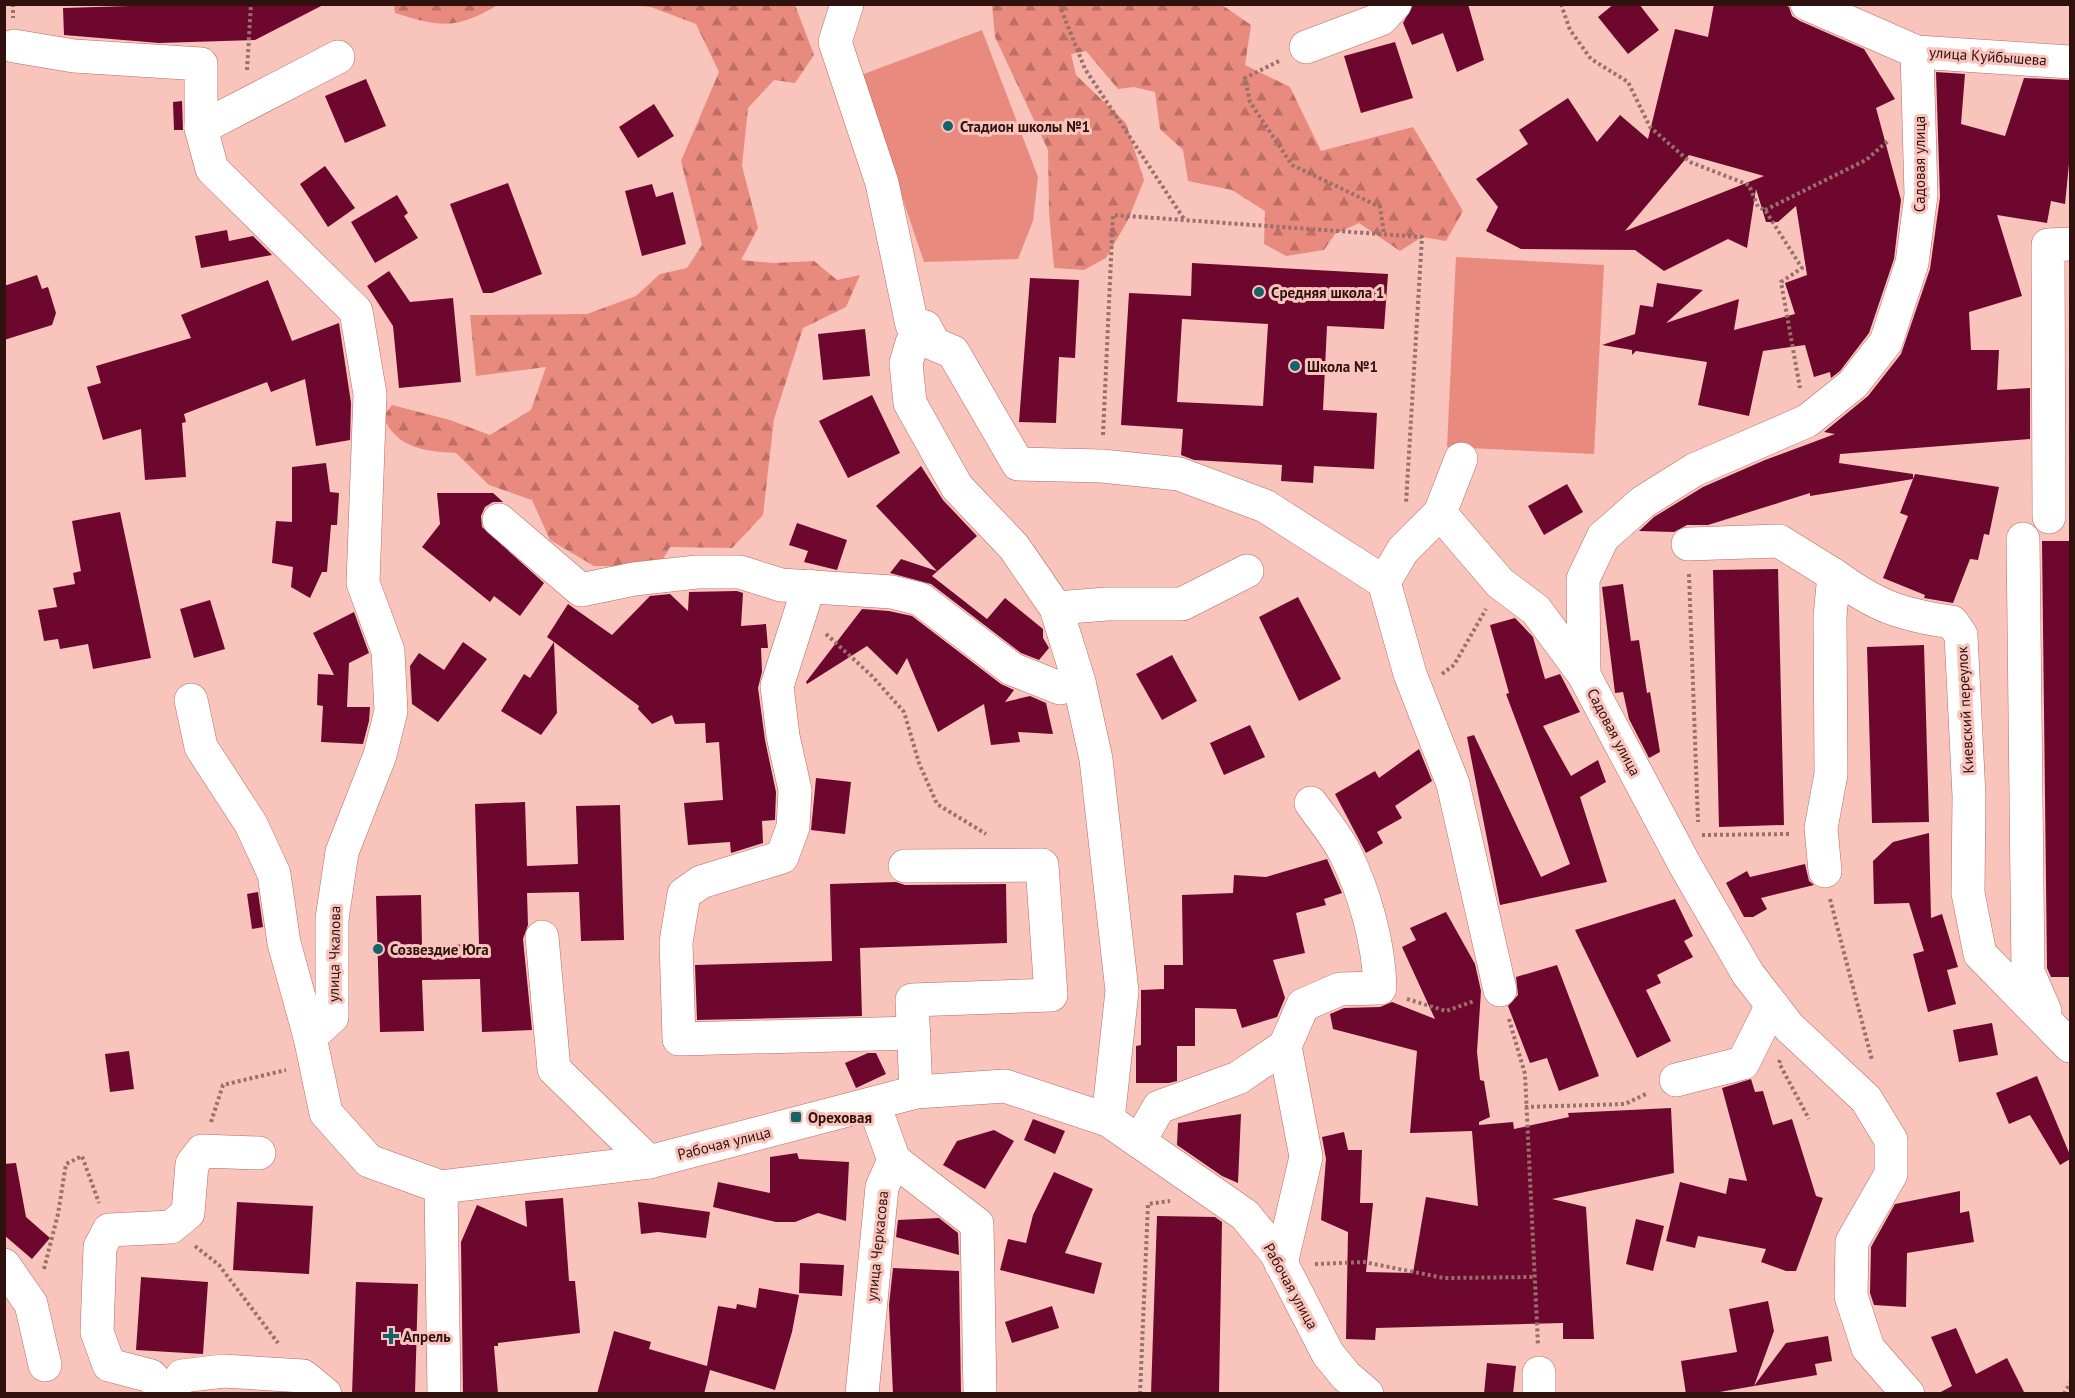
<svg xmlns="http://www.w3.org/2000/svg" width="2075" height="1398" font-family="'PT Sans',sans-serif">
<style>
.forest{fill:url(#forest-firs)}
.park{fill:#e98a7e}
.building{fill:#6e072d;fill-rule:evenodd}
.lines{fill:none;stroke-linecap:round;stroke-linejoin:round}
.minor-casing{stroke:#b96b61;stroke-width:34}
.path{stroke:#9a706b;stroke-width:4;stroke-dasharray:3 3;stroke-linecap:butt}
.minor{stroke:#fff;stroke-width:33}
.poi-dot{fill:#14626c;stroke:#f8c4bc;stroke-width:2}
.labels{text-anchor:middle;dominant-baseline:central;stroke-width:6;stroke-linejoin:round;paint-order:stroke}
.street-label{font-size:15px;fill:#30110e;stroke:#f8c4bc}
.poi-label{font-size:15px;font-weight:bold;fill:#30110e;stroke:#f8c4bc;text-anchor:start}
</style>
<defs>
<pattern id="forest-firs" width="22" height="20" patternUnits="userSpaceOnUse" patternTransform="scale(1.5)"><rect width="22" height="20" fill="#e98a7e"/><path d="M5 1l3.5 6h-7zM16 11l3.5 6h-7z" fill="#bd6f66"/></pattern>
</defs>
<rect width="100%" height="100%" fill="#f8c4bc"/>
<g class="forest">
<path d="M394,5V4L498,5C455,30 440,27 395,13Z"/>
<path d="M630,5H795L814,55L795,83L774,80L748,108L742,166L758,228L741,260L773,263L814,261L837,280L860,275L846,307L803,328L774,419L763,515L732,548L670,547L659,566H594L550,540L532,500L489,485L456,453C424,451 398,449 383,417L392,405L450,420L490,435L531,410L546,367L476,376L470,315L587,314L636,296L660,274L687,268L702,245L681,161L719,72L696,24L651,7Z"/>
<path d="M992,5H1222L1251,25L1245,65L1290,87L1321,151L1413,127L1463,211L1446,241L1422,237L1400,251L1359,223L1335,234L1324,250L1286,256L1264,244L1265,211L1232,190L1188,181L1183,150L1160,129L1155,92L1134,87L1118,89L1086,51L1071,54L1076,75L1126,123L1144,180L1128,220L1106,258L1084,270L1054,268L1049,212L1048,150L995,37Z"/>
</g>
<g class="park">
<path d="M982,30L1038,177L1033,221L1018,259L924,262L861,75Z"/>
<path d="M1456,257L1604,265L1594,454L1447,447Z"/>
</g>
<g class="building">
<path d="M196,4H325L255,40L159,43L64,35L63,8Z"/>
<path d="M1468,4L1484,60L1457,72L1443,33L1412,45L1403,23L1413,5Z"/>
<path d="M1614,4H1639L1659,30L1628,54L1598,17Z"/>
<path d="M1714,4H1783L1789,7L1792,16L1800,21L1864,49L1895,99L1876,108L1901,200L1894,259L1869,333L1840,371L1831,378L1830,372L1814,377L1805,345L1763,351L1749,416L1698,405L1707,362L1636,351L1632,355V350L1602,345L1635,334L1640,305L1653,307L1657,283L1703,290L1666,323L1739,299L1734,330L1795,314L1785,283L1807,275L1796,206L1778,222H1766L1756,189L1747,248L1728,239L1664,271L1635,250L1521,249L1486,231L1498,207L1476,179L1528,144L1519,130L1568,98L1597,142L1620,115L1648,139L1675,29L1708,37ZM1689,155L1764,176L1625,231Z"/>
<path d="M1395,42L1413,98L1361,113L1344,56Z"/>
<path d="M1936,72L1965,74L1961,124L2005,136L2024,78L2070,80V154L2065,204L2051,201L2047,223L1997,215L2022,296L1969,312L1971,350H1999L1997,390L2030,388V439L1840,454L1839,463L1913,474V479L1810,496V493L1708,525H1687L1674,532L1639,531L1654,517L1703,487L1765,460L1835,434L1824,432L1868,396L1901,354L1930,269L1940,197Z"/>
<path d="M366,79L386,126L345,143L325,96Z"/>
<path d="M182,101L183,130H174L173,102Z"/>
<path d="M654,104L674,136L638,158L619,127Z"/>
<path d="M325,166L355,208L328,227L300,184Z"/>
<path d="M508,183L542,274L492,293H483L450,204Z"/>
<path d="M652,184L656,197L673,192L686,244L642,256L625,191Z"/>
<path d="M397,195L408,213L404,216L418,238L375,263L351,222Z"/>
<path d="M227,230L229,241L253,236L272,255L201,268L195,236Z"/>
<path d="M1192,263L1388,274L1384,329L1327,326L1323,410L1377,413L1374,469L1314,466L1313,483L1281,481L1282,465L1194,460L1181,455L1183,429L1121,425L1129,293L1191,296ZM1182,319L1268,324L1263,406L1177,402Z"/>
<path d="M389,271L410,302L453,298L461,382L399,388L393,326L367,286Z"/>
<path d="M37,275L42,289L48,287L56,313L52,325L4,340V286Z"/>
<path d="M1030,278L1079,280L1075,358L1059,357L1056,423L1019,422Z"/>
<path d="M268,280L292,341L339,323L351,403L350,440L316,446L305,379L271,392L267,382L184,414L186,422L182,423L186,477L145,480L141,429L103,440L87,387L101,383L96,366L191,338L181,315Z"/>
<path d="M865,329L870,376L823,380L818,334Z"/>
<path d="M872,395L900,453L848,478L819,421Z"/>
<path d="M326,463L330,492L339,493L337,525H331L327,572H322L310,598L291,587L293,567L272,563L276,521L292,522V467Z"/>
<path d="M921,466L943,500L977,536L932,576L987,619L1005,598L1043,629V638L1049,648L1039,660L1021,653L931,584L890,573L901,559L937,571L876,506Z"/>
<path d="M1915,474L1999,487L1989,535L1984,534L1978,560L1970,559L1953,603L1924,598L1925,595L1883,578L1908,516L1900,513Z"/>
<path d="M1567,484L1583,512L1544,535L1528,506Z"/>
<path d="M437,493H493L503,502H493L485,507L481,516L482,527L544,583L520,616L494,596L490,602L422,547L440,524Z"/>
<path d="M120,512L151,658L93,669L88,644L60,649L58,639L44,641L38,610L57,607L53,588L75,584L73,573L81,571L72,521Z"/>
<path d="M797,523L847,540L837,570L804,562L808,551L789,545Z"/>
<path d="M2042,541H2070V977H2051L2047,968Z"/>
<path d="M1778,569L1784,825L1719,827L1713,570Z"/>
<path d="M1623,584L1631,641L1639,640L1647,693L1650,692L1660,752L1649,758L1629,719L1623,692L1615,693L1602,587Z"/>
<path d="M737,591L743,593L741,626L766,624L768,648H761L762,672L758,688L765,740L776,792L775,820L762,821L763,843L731,853L730,842L688,845L684,803L723,800L719,742L706,743L705,723L675,724L672,715L652,724L638,709L639,706L554,642L557,713L541,735L501,711L524,674L530,678L554,642L547,637L568,604L612,635L650,596L670,594L688,611L689,592Z"/>
<path d="M1298,597L1341,679L1299,701L1259,617Z"/>
<path d="M210,600L225,649L194,658L180,609Z"/>
<path d="M862,609L889,611L912,616L1001,684L1014,690L1005,702L1030,696L1046,703L1053,734L1018,732L1020,742L991,745L984,704L938,732L907,658L897,675L867,646L807,684L806,682Z"/>
<path d="M354,612L369,653L349,663L347,707H370L369,721L363,744L321,742L323,706L317,705L318,674L334,675L313,633Z"/>
<path d="M1515,618L1533,637L1545,679L1560,674L1580,712L1543,726L1571,776L1598,760L1606,782L1580,797L1607,882L1500,905L1467,737L1474,735L1541,877L1570,864L1506,694L1509,693L1490,625Z"/>
<path d="M463,642L487,659L438,722L412,704L410,666L419,653L444,670Z"/>
<path d="M1924,645L1929,822L1872,823L1867,647Z"/>
<path d="M1172,655L1197,701L1162,720L1136,674Z"/>
<path d="M1250,725L1265,757L1224,775L1210,743Z"/>
<path d="M1419,749L1432,781L1395,806L1402,818L1377,832L1383,843L1366,853L1335,794L1375,771L1379,778Z"/>
<path d="M816,778L851,782L845,834L811,830Z"/>
<path d="M525,802L527,866L578,864L576,806L620,805L624,940L581,941L579,892L527,893L528,925L523,939L532,1030L482,1032L480,979L422,980L424,1031L380,1032L376,896L421,895L422,946L479,944L475,804Z"/>
<path d="M1929,833L1931,918L1942,914L1958,967L1947,970L1956,1004L1928,1012L1913,954L1924,951L1909,903L1874,904L1873,861L1893,842Z"/>
<path d="M1327,859L1342,893L1324,899L1326,905L1296,913L1305,953L1273,960L1285,998L1277,1017L1242,1028L1236,1009L1195,1008V1046H1177V1081L1169,1083H1136V1046L1141,1045V990L1164,989V965H1183L1182,895L1233,893L1234,875L1266,877Z"/>
<path d="M1805,864L1809,881L1814,885L1761,898L1767,909L1753,917H1744L1726,883L1747,871L1750,877Z"/>
<path d="M896,882L905,885L1006,884L1007,943L860,948L862,1016L697,1020L695,965L832,961L830,884Z"/>
<path d="M258,892L263,927L252,929L247,894Z"/>
<path d="M1675,899L1693,936L1684,941L1693,957L1657,975L1661,983L1646,990L1671,1041L1637,1058L1575,930Z"/>
<path d="M1446,912L1475,964L1481,991L1477,1052L1480,1080L1484,1081L1490,1117L1479,1122V1125L1513,1122L1514,1129L1569,1117L1568,1113L1671,1108L1674,1173L1552,1199L1586,1207L1594,1339H1563V1323L1376,1328L1375,1340L1346,1339L1348,1232L1321,1220L1326,1159L1322,1137L1344,1132L1348,1150H1362L1360,1203H1373L1366,1272L1413,1273L1426,1197L1478,1206L1472,1131L1410,1133L1417,1051L1333,1029L1330,1014L1344,1008L1380,1007L1392,1002L1435,1019L1402,947L1416,940L1410,928Z"/>
<path d="M1557,965L1599,1076L1559,1091L1547,1058L1530,1063L1508,1006L1518,995L1516,977Z"/>
<path d="M1992,1023L1998,1055L1959,1062L1953,1030Z"/>
<path d="M129,1051L134,1089L110,1092L105,1054Z"/>
<path d="M868,1053H876L886,1074L856,1088L845,1063Z"/>
<path d="M2037,1076L2070,1155V1159L2060,1165L2030,1115L2009,1124L1996,1093Z"/>
<path d="M1751,1079L1755,1092L1763,1091L1773,1125L1792,1119L1816,1196L1823,1198L1796,1271H1786L1761,1262L1766,1249L1698,1236L1695,1248L1666,1241L1680,1182L1726,1194L1729,1178L1747,1181L1722,1088Z"/>
<path d="M1241,1114L1238,1183L1222,1176L1177,1145L1178,1123Z"/>
<path d="M1033,1119L1065,1131L1055,1154L1024,1140Z"/>
<path d="M994,1130L1014,1141L985,1189L943,1165L957,1141Z"/>
<path d="M797,1153L799,1159L849,1162L846,1221L818,1213L795,1222H776L713,1207L718,1182L770,1193V1157Z"/>
<path d="M16,1163L26,1217L50,1238L32,1259L4,1235V1164Z"/>
<path d="M1054,1172L1093,1189L1065,1253L1102,1263L1094,1294L1000,1270L1008,1239L1026,1243L1033,1215Z"/>
<path d="M1960,1191V1213L1969,1211L1974,1242L1907,1253L1906,1307L1874,1305L1870,1293L1871,1247L1895,1204Z"/>
<path d="M563,1198L569,1281H575L580,1333L498,1343V1346H494L498,1394H463L461,1242L477,1205L527,1227L525,1201Z"/>
<path d="M237,1202L313,1206L309,1274L233,1270Z"/>
<path d="M638,1202L710,1212L706,1238L658,1232L641,1234Z"/>
<path d="M1157,1216L1215,1217L1222,1222L1219,1394H1151Z"/>
<path d="M939,1218L958,1233L959,1255L896,1237L898,1220Z"/>
<path d="M1636,1219L1664,1226L1653,1271L1626,1264Z"/>
<path d="M800,1263L844,1265L842,1296L799,1293Z"/>
<path d="M893,1268L959,1271L961,1394H893L889,1305Z"/>
<path d="M141,1277L208,1282L203,1354L136,1350Z"/>
<path d="M356,1282L418,1284L415,1394H352Z"/>
<path d="M759,1288L799,1295L792,1332L775,1390L710,1370L704,1394H597L614,1331L651,1342L649,1349L707,1366L718,1306L736,1309L737,1304L756,1308Z"/>
<path d="M1768,1301L1774,1331L1754,1386L1786,1343L1828,1336L1832,1361L1815,1364L1817,1375L1708,1394H1686L1681,1361L1737,1352L1729,1309Z"/>
<path d="M1052,1306L1059,1328L1012,1343L1005,1322Z"/>
<path d="M1956,1328L1976,1374L2007,1358L2025,1394H1937L1952,1386L1931,1337Z"/>
<path d="M1487,1363L1516,1366L1513,1394H1484Z"/>
</g>
<g class="lines">
<defs>
<g id="minor">
<path d="M847,4L835,42L882,183L912,325L925,327"/>
<path d="M1807,4L1917,52L2070,62"/>
<path d="M14,46L74,56L201,64V128"/>
<path d="M1306,47L1381,19L1395,4"/>
<path d="M338,57L201,128L212,169L356,311L370,394L363,583L388,651L391,711L380,755L342,852L332,919V1017L310,1037L326,1113L369,1161L441,1187"/>
<path d="M1440,513L1500,583L1536,610L1584,675"/>
<path d="M2049,517L2048,245L2070,244"/>
<path d="M499,520L581,590L634,579L697,572H740L781,585L892,592L920,599L1012,669L1060,688L1079,682"/>
<path d="M2023,539L2028,972L2045,1011"/>
<path d="M1688,544L1779,541L1834,575"/>
<path d="M1384,582L1403,550L1440,513L1461,459"/>
<path d="M809,586L777,686L783,736L795,790L793,827L782,857L701,882L684,894L676,942L679,1039L914,1033"/>
<path d="M1056,608L1107,604H1182L1247,571"/>
<path d="M191,700L201,747L251,824L274,874L284,943L310,1037"/>
<path d="M905,866L1042,865L1051,995L912,1000L916,1092"/>
<path d="M1825,871L1821,828L1831,774L1830,616L1834,575C1876,606 1901,615 1952,622L1961,635L1969,796L1968,893L1980,954L2070,1046"/>
<path d="M542,937L554,1069L649,1162"/>
<path d="M1676,1080L1743,1063L1772,1005"/>
<path d="M1108,1120L1122,991L1096,759L1079,682L1056,608L1014,547L957,487L910,403L906,363L912,343L925,327L934,344L953,352L1018,464L1102,466L1179,474L1265,506L1384,582L1410,674L1453,784L1500,990"/>
<path d="M1140,1140L1159,1107L1238,1078L1285,1046L1303,1005L1340,989L1380,988C1379,944 1365,893 1345,853C1336,835 1322,819 1311,803"/>
<path d="M894,1160L977,1224L980,1394"/>
<path d="M1281,1264L1306,1157L1285,1046"/>
<path d="M4,1265L31,1304L45,1365"/>
<path d="M1539,1373V1394"/>
<path d="M166,1394L151,1376L109,1365L97,1332L100,1247L109,1230L171,1227L188,1213L192,1164L202,1151L259,1153"/>
<path d="M168,1394L182,1376L223,1371L303,1376L325,1394"/>
<path d="M444,1394L441,1187L649,1162L916,1092L1005,1086L1108,1120L1245,1215L1276,1253L1328,1354L1346,1376L1367,1394"/>
<path d="M862,1394L882,1187L894,1160L874,1105"/>
<path d="M1908,1394L1868,1348L1851,1296L1852,1242L1891,1174V1140L1866,1099L1789,1027L1748,974L1685,865L1584,675L1583,579L1603,537L1643,502L1694,470L1807,421L1853,384L1886,342L1912,263L1921,195L1917,52"/>
</g>
</defs>
<use href="#minor" class="minor-casing"/>
<g class="path">
<path d="M13,4V18"/>
<path d="M1059,4L1085,69L1184,219"/>
<path d="M1561,4L1570,30L1591,59L1628,82L1650,127L1690,162L1749,185L1758,207L1765,210L1802,268L1781,282L1800,388"/>
<path d="M1279,61L1245,78L1250,102L1292,165L1380,207L1384,234"/>
<path d="M247,70L251,4"/>
<path d="M1765,210L1866,160L1889,140"/>
<path d="M1103,435L1113,215L1422,237L1406,503"/>
<path d="M1689,574L1698,822"/>
<path d="M826,634L872,676L904,712L919,763L937,804L986,834"/>
<path d="M1442,674L1454,665L1486,609"/>
<path d="M1702,835L1791,834"/>
<path d="M1830,899L1872,1060"/>
<path d="M1407,999L1446,1011L1474,1001"/>
<path d="M1509,1019L1525,1074L1538,1345"/>
<path d="M1780,1060L1779,1063L1809,1119"/>
<path d="M1525,1107L1625,1104L1648,1093"/>
<path d="M211,1122L223,1085L286,1070"/>
<path d="M195,1246L219,1265L278,1343"/>
<path d="M1315,1264L1364,1262L1444,1278L1534,1277"/>
<path d="M44,1269L58,1214L66,1164L82,1156L99,1203"/>
<path d="M1140,1394L1148,1204L1170,1201"/>
<path d="M2064,1394L2070,1383"/>
</g>
<use href="#minor" class="minor"/>
</g>
<g class="poi-dot">
<circle cx="948" cy="126" r="6"/>
<circle cx="1259" cy="292" r="6"/>
<circle cx="1295" cy="366" r="6"/>
<circle cx="378" cy="949" r="6"/>
<rect x="790" y="1111" width="12" height="12" rx="3"/>
<path d="M388 1327h6v6h6v6h-6v6h-6v-6h-6v-6h6z"/>
</g>
<g class="labels">
<g class="street-label">
<text transform="translate(1988 56) rotate(4)">улица Куйбышева</text>
<text transform="translate(1919 164) rotate(-90)">Садовая улица</text>
<text transform="translate(1965 710) rotate(-93)">Киевский переулок</text>
<text transform="translate(1614 732) rotate(62)">Садовая улица</text>
<text transform="translate(334 954) rotate(-89)">улица Чкалова</text>
<text transform="translate(724 1143) rotate(-14)">Рабочая улица</text>
<text transform="translate(877 1246) rotate(-84)">улица Черкасова</text>
<text transform="translate(1291 1286) rotate(61)">Рабочая улица</text>
</g>
<g class="poi-label">
<text x="960" y="126">Стадион школы №1</text>
<text x="1271" y="292">Средняя школа 1</text>
<text x="1307" y="366">Школа №1</text>
<text x="390" y="949">Созвездие Юга</text>
<text x="808" y="1117">Ореховая</text>
<text x="403" y="1336">Апрель</text>
</g>
</g>
<rect width="2075" height="1398" fill="none" stroke="#30110e" stroke-width="12"/>
</svg>
